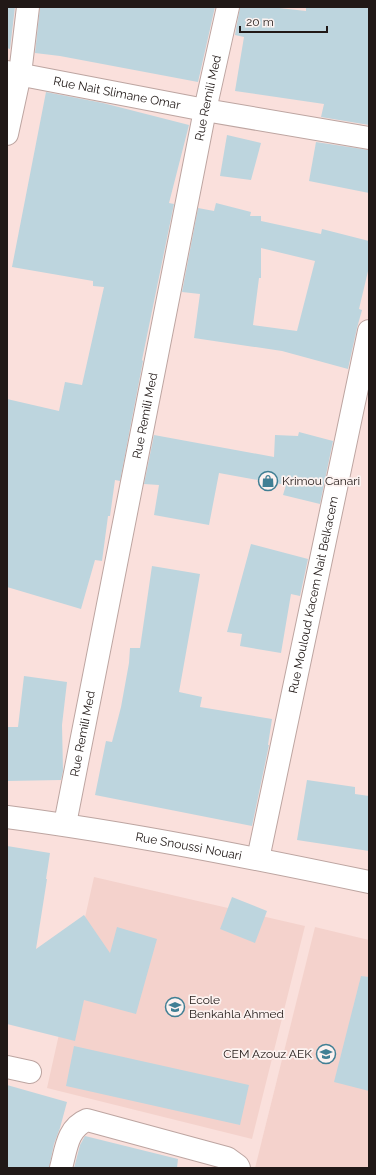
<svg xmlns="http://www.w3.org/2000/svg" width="376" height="1175" font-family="Raleway,sans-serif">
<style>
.built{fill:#f4d2cc}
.building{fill:#bdd5de;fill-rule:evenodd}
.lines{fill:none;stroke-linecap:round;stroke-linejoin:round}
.street-casing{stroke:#bda5a1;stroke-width:24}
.secondary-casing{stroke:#bda5a1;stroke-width:24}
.street{stroke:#fff;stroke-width:22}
.secondary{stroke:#fff;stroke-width:22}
.labels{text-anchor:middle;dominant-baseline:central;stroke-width:3.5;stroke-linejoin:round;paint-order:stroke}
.street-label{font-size:12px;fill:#211917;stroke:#fcf2f0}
.poi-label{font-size:12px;fill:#211917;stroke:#fcf2f0;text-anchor:start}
</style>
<rect width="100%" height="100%" fill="#fae0dc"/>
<g class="built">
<path d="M94,877L305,926L252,1139L47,1088Z"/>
<path d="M315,927L369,940V1168H255Z"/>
</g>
<g class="building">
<path d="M7,7H15L10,49L7,48Z"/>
<path d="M40,7H215L198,82L60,56L35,53Z"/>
<path d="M240,7H270L306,11V7H369V125L321,117L324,104L235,91L244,37L235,35Z"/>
<path d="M46,92L103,103L189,125L169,203L174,204L142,360L143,361L120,481L115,480L110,516H108L102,561L95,560L81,609L7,587V399L59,411L65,382L82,385L104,287L93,286V281L12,267Z"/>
<path d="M227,135L261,143L251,180L220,176Z"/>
<path d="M316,142L369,150V193L309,181Z"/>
<path d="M216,203L251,212L250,216H261V221L321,234L322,229L369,241V267L359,309L362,310L357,328L348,369L282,351L194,338L200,294L182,292L198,208L214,211ZM261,248L315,261L297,331L253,325L259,278H261Z"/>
<path d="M299,432L333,441L320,504L283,495L286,485L219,473L209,525L154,515L159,485L144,484L154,435L274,457L275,435L298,436Z"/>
<path d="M251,544L308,559L300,596L291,594L281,653L240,646L242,634L227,632Z"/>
<path d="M152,566L200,574L179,692L202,697L200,707L272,719L268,745H269L252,826L95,795L106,741L112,742L121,707L129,663L130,648H140Z"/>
<path d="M24,676L67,682L62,725L63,771L61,780L7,781V727H18Z"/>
<path d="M307,780L355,787V794L369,796V851L297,840Z"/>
<path d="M7,846L50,853L46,879H47L36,949L84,915L110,953L117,927L157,939L136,1014L84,1000L75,1041L7,1024Z"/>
<path d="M232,897L267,911L255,943L220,929Z"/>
<path d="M361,976L369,977V1091L334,1082Z"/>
<path d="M74,1046L249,1085L240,1125L66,1086Z"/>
<path d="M7,1085L67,1102L60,1128L54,1144L49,1168H7Z"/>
<path d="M85,1136L178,1159L177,1168H74L80,1145Z"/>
</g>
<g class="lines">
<defs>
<g id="street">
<path id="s1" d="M7,72L205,110L369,138"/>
<path id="s2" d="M7,817C129,833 249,857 369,882"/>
<path id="s3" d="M65,824L205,110L228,7"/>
<path id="s4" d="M258,859L369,331"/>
<path d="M7,1067L30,1072"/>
<path d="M61,1168C66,1150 67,1128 87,1120L227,1158L238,1166L239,1168"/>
</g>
<path id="secondary" d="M7,134L20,74L28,7"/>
</defs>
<use href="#street" class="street-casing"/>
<use href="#secondary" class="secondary-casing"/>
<use href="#street" class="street"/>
<use href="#secondary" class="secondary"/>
</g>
<defs>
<symbol id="shop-ring" viewBox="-11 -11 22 22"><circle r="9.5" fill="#fcf2f0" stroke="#407f94" stroke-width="1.5"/><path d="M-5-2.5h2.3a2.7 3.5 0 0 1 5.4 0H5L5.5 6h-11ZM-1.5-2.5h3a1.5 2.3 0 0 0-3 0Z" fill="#407f94"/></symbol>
<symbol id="school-ring" viewBox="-11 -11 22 22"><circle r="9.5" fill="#fcf2f0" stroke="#407f94" stroke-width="1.5"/><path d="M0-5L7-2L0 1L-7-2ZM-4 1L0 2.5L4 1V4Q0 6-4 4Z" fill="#407f94"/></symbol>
</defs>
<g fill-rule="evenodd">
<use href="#shop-ring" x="257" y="470" width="22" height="22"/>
<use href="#school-ring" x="164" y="996" width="22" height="22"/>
<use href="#school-ring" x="315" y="1043" width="22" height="22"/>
</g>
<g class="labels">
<g class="street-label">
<text stroke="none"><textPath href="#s1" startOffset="112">Rue Nait Slimane Omar</textPath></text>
<text stroke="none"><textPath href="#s3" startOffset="740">Rue Remili Med</textPath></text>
<text stroke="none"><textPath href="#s3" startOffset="416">Rue Remili Med</textPath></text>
<text stroke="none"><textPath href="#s4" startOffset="270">Rue Mouloud Kacem Nait Belkacem</textPath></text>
<text stroke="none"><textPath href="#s3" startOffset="92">Rue Remili Med</textPath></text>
<text stroke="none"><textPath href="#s2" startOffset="184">Rue Snoussi Nouari</textPath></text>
</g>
<g class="poi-label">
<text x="282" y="481">Krimou Canari</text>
<text x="189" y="1000">Ecole<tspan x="189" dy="14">Benkahla Ahmed</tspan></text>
<text x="312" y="1054" text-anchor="end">CEM Azouz AEK</text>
</g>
</g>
<rect width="376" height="1175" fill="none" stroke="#211917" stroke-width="16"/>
<path d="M240 26v6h87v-6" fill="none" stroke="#211917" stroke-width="2"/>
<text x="246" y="26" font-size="12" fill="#211917" stroke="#fcf2f0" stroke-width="3" paint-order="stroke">20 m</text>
</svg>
